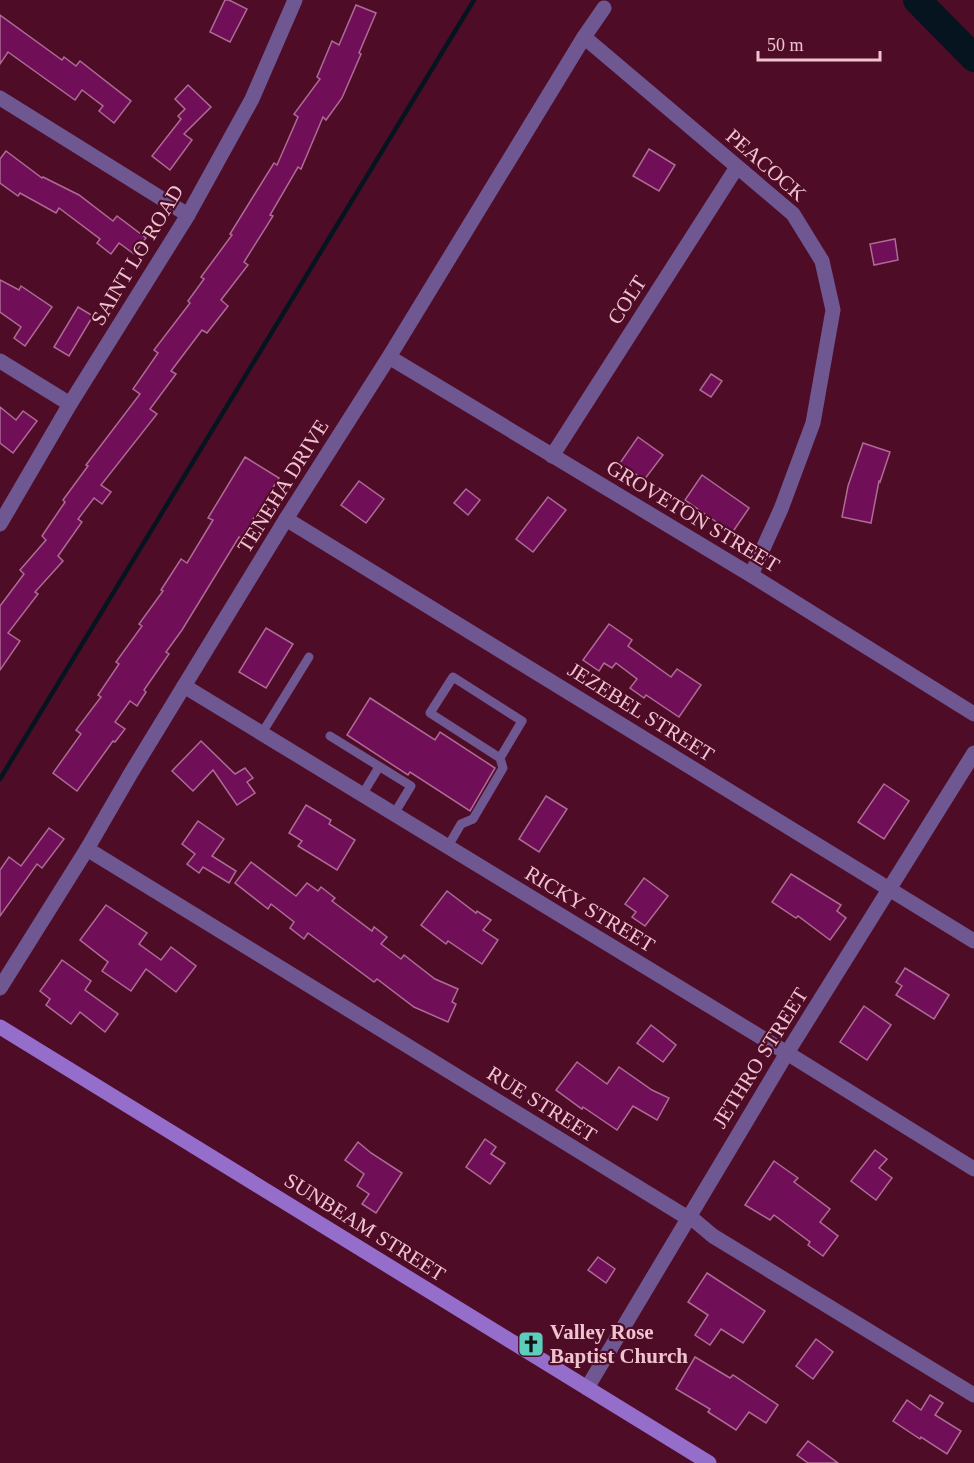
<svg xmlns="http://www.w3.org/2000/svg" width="974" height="1463" font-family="Georgia,serif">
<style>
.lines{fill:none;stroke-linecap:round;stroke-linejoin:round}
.stream{stroke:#06141f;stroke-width:4.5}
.river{stroke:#06141f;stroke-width:28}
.building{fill:#700f57;stroke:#ad6b95;stroke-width:1.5}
.lane{stroke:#6f5792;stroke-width:9}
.street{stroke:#6f5792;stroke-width:15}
.secondary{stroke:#956ecc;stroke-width:15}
.labels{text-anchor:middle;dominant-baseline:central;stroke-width:4.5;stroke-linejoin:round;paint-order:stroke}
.street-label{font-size:21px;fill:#efc4cf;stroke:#4f0c27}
.poi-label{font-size:21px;font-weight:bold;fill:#efc4cf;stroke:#4f0c27;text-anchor:start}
</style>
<rect width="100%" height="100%" fill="#4f0c27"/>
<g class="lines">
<path class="stream" d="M0,779L474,0"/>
<path class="river" d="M917,0L974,58"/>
</g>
<g class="building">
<path d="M225,0H229L247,9L230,42L210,32Z"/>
<path d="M356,5L376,13L359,53L361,54L342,98L326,120L323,117L301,169L298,167L270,215L273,216L244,262L248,265L221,300L228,306L207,333L202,330L171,371L176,374L150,409L157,414L101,485L111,492L102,504L94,498L78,519L82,522L58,556L63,561L35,592L38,594L8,633L20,641L0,670V606L24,574L20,570L46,540L42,536L65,502L63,500L88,466L86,465L140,394L133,389L158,353L154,350L190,303L188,301L204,279L201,277L232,235L230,234L274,163L277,165L298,117L294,114L320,79L317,77L332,41L339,45Z"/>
<path d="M0,15L62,60L64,57L76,66L80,61L131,101L114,123L99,111L103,106L82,90L75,100L8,52L0,64Z"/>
<path d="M188,85L211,107L184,134L192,140L170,170L152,156L181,119L178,116L185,109L175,99Z"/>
<path d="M649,149L675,165L659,191L633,176Z"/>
<path d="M6,151L42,178L43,177L79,195L113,221L117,216L146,238L134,254L119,243L111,254L97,243L100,239L59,208L56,213L20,193L18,196L0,183V159Z"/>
<path d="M895,239L898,260L874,265L870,244Z"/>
<path d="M0,280L19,290L21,286L52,307L25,346L14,338L21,327L0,312Z"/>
<path d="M78,307L93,316L69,356L54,347Z"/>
<path d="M711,374L722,381L711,397L700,390Z"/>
<path d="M0,407L16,420L23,411L37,421L13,453L0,443Z"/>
<path d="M638,437L663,455L644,480L620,463Z"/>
<path d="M863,443L890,452L880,482L879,481L871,523L842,517L848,486Z"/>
<path d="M245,457L279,478L241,538L239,537L182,630L166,652L169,654L144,690L146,692L137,706L130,701L115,722L125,729L115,742L113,741L77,791L53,773L81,734L76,730L101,697L98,695L119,664L116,662L142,626L139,624L163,591L161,590L181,559L187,563L213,520L208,518Z"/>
<path d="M702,475L749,508L732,533L685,500Z"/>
<path d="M359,481L384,499L366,523L341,505Z"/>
<path d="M466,489L480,500L468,515L454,503Z"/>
<path d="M548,497L566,510L533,552L516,539Z"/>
<path d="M609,624L632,640L628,646L671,677L677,669L701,685L679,717L646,695L644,698L630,688L637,679L616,663L612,668L604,663L599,671L583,660Z"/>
<path d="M266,628L293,644L266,688L239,672Z"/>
<path d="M370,698L435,740L440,732L495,768L470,811L410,772L408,775L347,735Z"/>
<path d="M201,741L235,774L245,768L253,778L247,782L255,793L237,805L213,770L193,791L172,771Z"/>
<path d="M884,784L909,801L884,839L858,822Z"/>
<path d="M546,796L567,809L539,852L519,839Z"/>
<path d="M306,805L331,820L329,824L355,840L337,870L298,846L302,841L289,833Z"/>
<path d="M198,821L224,839L212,856L236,871L229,883L203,867L199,873L187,864L195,854L182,844Z"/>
<path d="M49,828L64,839L42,868L37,864L0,916V870L9,857L21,866Z"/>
<path d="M251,862L296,896L307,883L318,891L321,887L335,898L332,901L372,931L374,927L387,937L381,944L401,959L404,955L435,979L458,989L452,1002L456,1004L448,1022L414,1007L377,979L374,982L308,933L304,939L290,928L294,922L271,904L268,909L235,883Z"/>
<path d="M791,874L841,905L837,911L846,918L830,940L798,916L796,918L772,902Z"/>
<path d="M644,878L668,896L645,926L632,917L636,912L625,904Z"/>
<path d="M447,891L476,913L477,911L491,920L483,930L498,940L482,964L448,941L446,944L421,925Z"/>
<path d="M106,905L147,933L139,944L161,960L171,947L196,966L176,992L146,969L131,991L102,971L108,962L80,940Z"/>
<path d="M62,960L91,981L85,990L118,1014L105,1032L80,1012L71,1024L46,1005L50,999L40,991Z"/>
<path d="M905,968L949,995L934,1019L896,995L902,986L896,982Z"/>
<path d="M864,1006L891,1025L867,1060L840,1042Z"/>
<path d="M651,1025L676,1045L663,1062L637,1043Z"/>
<path d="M577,1062L607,1084L619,1067L652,1090L669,1098L657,1120L633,1106L617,1130L583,1107L582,1109L556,1090Z"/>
<path d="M485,1139L496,1147L491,1154L505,1163L490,1184L466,1167Z"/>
<path d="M358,1142L371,1153L402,1173L376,1213L362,1204L369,1194L357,1186L364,1174L345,1160Z"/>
<path d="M875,1150L887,1159L879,1168L892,1178L876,1200L851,1181Z"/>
<path d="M774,1161L798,1178L794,1182L830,1209L820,1222L838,1236L823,1256L808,1245L810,1242L774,1215L770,1220L745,1205Z"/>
<path d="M598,1257L615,1269L606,1283L588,1270Z"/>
<path d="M707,1273L765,1311L743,1343L721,1329L710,1345L695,1335L708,1315L688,1302Z"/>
<path d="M816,1339L833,1352L813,1379L796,1366Z"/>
<path d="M695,1357L730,1378L733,1375L778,1405L766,1423L749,1412L736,1430L708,1412L710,1409L676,1389Z"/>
<path d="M930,1395L943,1403L935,1415L961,1431L947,1454L921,1437L920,1439L893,1421L907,1400L921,1410Z"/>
<path d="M808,1441L838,1463H808L797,1455Z"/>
</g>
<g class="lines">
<g class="lane">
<path d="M262,733L309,657"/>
<path d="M330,736L411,786L394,814"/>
<path d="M362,795L379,767"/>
<path d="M447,848L461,824L473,819L503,768L500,758L522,721L453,677L430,713L500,758"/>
</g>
<g class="street">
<path d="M584,37L793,214L822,261L833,310L813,423L781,509L751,575"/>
<path d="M0,98L188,215"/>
<path d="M389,357L751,575L974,714"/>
<path d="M0,361L70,404"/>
<path d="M552,456L737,167"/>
<path d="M286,519L974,941"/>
<path d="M0,524L70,404L188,215L252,99L295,0"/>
<path d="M184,686L787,1053L974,1169"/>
<path d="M87,849L683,1215H688L713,1236L974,1395"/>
<path d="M0,988L87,849L131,773L286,519L389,357L584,37L604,8"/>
<path d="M587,1388L787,1053L974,753"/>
</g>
<path class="secondary" d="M0,1027L709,1463"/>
</g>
<defs>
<symbol id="church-square" viewBox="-11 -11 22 22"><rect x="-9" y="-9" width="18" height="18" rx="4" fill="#5bcebc" stroke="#4f0c27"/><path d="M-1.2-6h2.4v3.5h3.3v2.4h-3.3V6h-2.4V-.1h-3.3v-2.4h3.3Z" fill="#111"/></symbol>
</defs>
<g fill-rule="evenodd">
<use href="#church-square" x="516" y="1329" width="30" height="30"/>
</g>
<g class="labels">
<g class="street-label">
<text transform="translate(766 165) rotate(41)">PEACOCK</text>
<text transform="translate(137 255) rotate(-59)">SAINT LO ROAD</text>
<text transform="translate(627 300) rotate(-57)">COLT</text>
<text transform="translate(283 486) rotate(-58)">TENEHA DRIVE</text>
<text transform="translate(693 516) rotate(31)">GROVETON STREET</text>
<text transform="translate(641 712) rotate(32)">JEZEBEL STREET</text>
<text transform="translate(590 909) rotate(31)">RICKY STREET</text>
<text transform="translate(760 1058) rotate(-58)">JETHRO STREET</text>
<text transform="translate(542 1104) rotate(32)">RUE STREET</text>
<text transform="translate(365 1227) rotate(32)">SUNBEAM STREET</text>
</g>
<g class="poi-label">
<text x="550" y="1332">Valley Rose<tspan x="550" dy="24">Baptist Church</tspan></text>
</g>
</g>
<path d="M758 51v9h122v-9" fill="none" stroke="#efc4cf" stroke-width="3"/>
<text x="767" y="51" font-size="18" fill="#efc4cf" stroke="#4f0c27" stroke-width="4.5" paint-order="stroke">50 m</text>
</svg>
